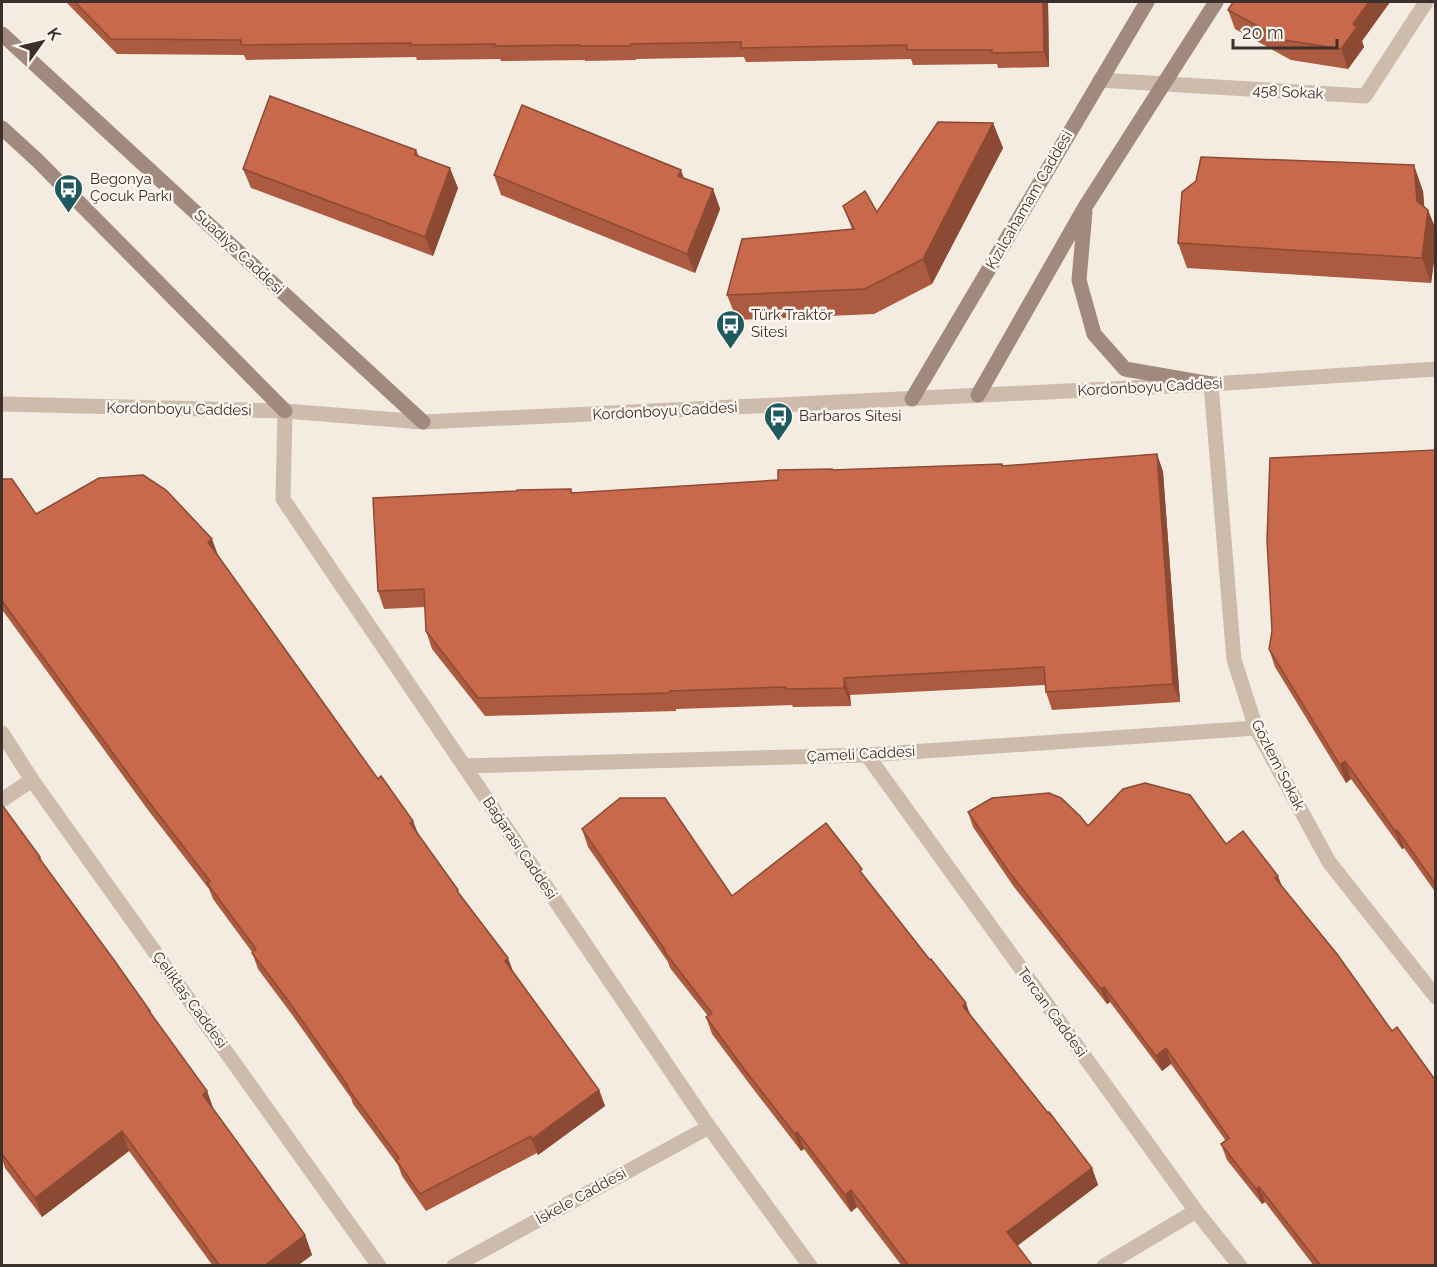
<svg xmlns="http://www.w3.org/2000/svg" width="1437" height="1267" font-family="Raleway,sans-serif">
<style>
.lines{fill:none;stroke-linecap:round;stroke-linejoin:round}
.street{stroke:#cdbbac;stroke-width:15}
.secondary{stroke:#a18a7d;stroke-width:15}
.wall{fill:#ac5a40}
.shaded-wall{fill:#8c4a34}
.building{fill:#c8694b;stroke:#8c4a34;stroke-width:1.5}
.labels{text-anchor:middle;dominant-baseline:central;stroke-width:5;stroke-linejoin:round;paint-order:stroke}
.street-label{font-size:15px;fill:#3b302b;stroke:#fbf5ee}
.poi-label{font-size:15px;fill:#3b302b;stroke:#fbf5ee;text-anchor:start}
</style>
<rect width="100%" height="100%" fill="#f4ebe1"/>
<g class="lines">
<g class="street">
<path d="M1100,80L1365,96L1426,2"/>
<path d="M1211,384L1234,660L1256,728L1329,862L1436,997"/>
<path d="M2,404L285,411L423,422L1211,384L1436,369"/>
<path d="M285,411L283,499L709,1127L810,1266"/>
<path d="M2,733L32,780L379,1266"/>
<path d="M867,755L1196,1211L1240,1266"/>
<path d="M464,766L867,755L1256,728"/>
<path d="M2,800L32,780"/>
<path d="M454,1266L709,1127"/>
<path d="M1104,1266L1196,1211"/>
</g>
<g class="secondary">
<path d="M2,34L423,422"/>
<path d="M2,128L38,161L285,411"/>
<path d="M1085,212L1079,280L1094,334L1125,369L1211,384"/>
<path d="M978,395L1085,207L1216,2"/>
<path d="M912,399L1147,2"/>
</g>
</g>
<g class="wall">
<path d="M66,2H1048L1049,67L998,68L997,64L913,65L911,59L746,62L744,57L636,59V60L585,61V60L501,61L500,59L417,60L416,57L246,60L244,55L117,54Z"/>
<path d="M1233,2H1390L1362,41L1364,47L1348,69L1291,60L1235,29L1228,10Z"/>
<path d="M993,123L1003,148L932,284L874,314L737,320L727,295L852,229L843,206L877,212Z"/>
<path d="M416,150L419,156L458,188L433,256L251,188L243,169Z"/>
<path d="M494,175L684,178L713,189L720,209L695,273L501,195Z"/>
<path d="M1423,191L1424,207L1428,210L1436,230V247L1431,283L1187,268L1178,243Z"/>
<path d="M1436,450V893L1404,848L1402,849L1351,779L1346,783L1275,667L1269,649Z"/>
<path d="M1157,454L1163,472L1180,702L1052,710L1046,692L1045,685L850,695L851,706L793,707L792,705L676,709V711L485,716L432,649L426,631L425,607L384,609L378,591L572,493L778,480L833,470L1003,466Z"/>
<path d="M2,479L36,514L218,555L378,779L413,821L419,836L458,890L460,895L508,958L514,974L599,1090L605,1106L538,1155L537,1153L426,1211L402,1176L398,1165L353,1104L351,1098L293,1016L258,969L252,952L213,899L209,889L148,810L3,611L2,612Z"/>
<path d="M2,805L40,857L43,863L151,1014L207,1091L214,1111L305,1235L312,1255L297,1266H213L129,1151L42,1217L5,1168L2,1159Z"/>
<path d="M968,812L1088,826L1226,844L1282,887L1436,1266H1314L1265,1202L1262,1204L1227,1160L1221,1144L1226,1141L1171,1064L1162,1071L1110,1002L1107,1004L1014,887L973,827Z"/>
<path d="M582,829L732,896L864,876L970,1014L1092,1168L1098,1185L1017,1246L1033,1266H902L857,1207L851,1212L804,1149L801,1151L751,1086L712,1034L706,1017L708,1016L670,968L668,962L588,847Z"/>
</g>
<g class="shaded-wall">
<path d="M1043,2H1048L1049,67L1044,52Z"/>
<path d="M1369,2H1390L1362,41L1364,47L1348,69L1341,49L1353,24Z"/>
<path d="M993,123L1003,148L932,284L923,259Z"/>
<path d="M1414,165L1423,191L1426,226L1428,210L1436,230V247L1431,283L1422,258Z"/>
<path d="M450,168L458,188L433,256L425,237Z"/>
<path d="M681,170L688,189L678,176Z"/>
<path d="M713,189L720,209L695,273L687,254Z"/>
<path d="M1157,454L1163,472L1180,702L1173,684Z"/>
<path d="M212,539L218,555L214,559L208,542Z"/>
<path d="M844,678L850,695L851,706L844,688Z"/>
<path d="M1345,761L1351,779L1346,783L1340,765Z"/>
<path d="M413,821L419,837L410,823Z"/>
<path d="M1397,830L1404,848L1402,849L1395,831Z"/>
<path d="M1278,876L1284,891L1275,878Z"/>
<path d="M508,958L514,975L505,961Z"/>
<path d="M1104,987L1110,1002L1107,1004L1101,989Z"/>
<path d="M966,1003L972,1020L963,1006Z"/>
<path d="M1166,1048L1171,1064L1162,1071L1156,1056Z"/>
<path d="M599,1090L605,1106L538,1155L532,1139Z"/>
<path d="M207,1091L214,1111L203,1095Z"/>
<path d="M122,1131L129,1151L42,1217L35,1198Z"/>
<path d="M797,1132L804,1149L801,1151L795,1134Z"/>
<path d="M1092,1168L1098,1185L1013,1249L1007,1232Z"/>
<path d="M1259,1187L1265,1202L1262,1204L1256,1189Z"/>
<path d="M851,1190L857,1207L851,1212L845,1195Z"/>
<path d="M305,1235L312,1255L297,1266H264Z"/>
</g>
<g class="building">
<path d="M75,2H1043L1044,52L992,53V50H907V45L741,48V42L631,44V46H580V45L495,46V44L411,45V43L241,45V40L111,39Z"/>
<path d="M1233,2H1369L1353,24L1357,27L1341,49L1284,40L1228,10Z"/>
<path d="M270,96L416,150L415,155L450,168L425,237L243,169Z"/>
<path d="M522,105L681,170L678,176L713,189L687,254L494,175Z"/>
<path d="M938,122L993,123L923,259L865,289L727,295L742,239L854,229L843,206L865,191L877,212Z"/>
<path d="M1201,157L1414,165L1417,201L1428,210L1422,258L1178,243L1182,192L1196,181Z"/>
<path d="M1436,450V885L1397,830L1395,831L1345,761L1340,765L1269,649L1272,631L1267,540L1270,458Z"/>
<path d="M1157,454L1173,684L1046,692L1044,667L844,678V688L786,689V687L670,691V693L478,698L426,631L424,589L378,591L373,498L517,491V490L571,489V493L778,480V470L832,469V470L1002,464V466Z"/>
<path d="M143,475L166,490L212,539L208,542L378,779L381,776L413,821L410,823L458,890L457,891L508,958L505,961L599,1090L532,1139L531,1136L420,1194L396,1160L399,1158L347,1087L348,1086L287,999L252,953L256,949L207,883L210,881L142,793L2,601V479H12L36,514L99,478Z"/>
<path d="M1145,783L1190,795L1226,844L1243,831L1278,876L1275,878L1337,954L1392,1031L1397,1027L1436,1081V1266H1321L1259,1187L1256,1189L1221,1144L1229,1138L1166,1048L1156,1056L1104,987L1101,989L1009,872L968,812L992,798L1049,793L1061,798L1080,816L1088,826L1123,789Z"/>
<path d="M620,798H665L732,896L826,823L862,869L860,871L930,960L931,959L966,1003L963,1006L1048,1113L1049,1112L1092,1168L1007,1232L1032,1265L909,1266L851,1190L845,1195L797,1132L795,1134L744,1069L706,1017L712,1013L664,951L665,950L582,829Z"/>
<path d="M2,805L40,857L39,858L114,960L150,1011H149L207,1091L203,1095L305,1235L264,1266H220L122,1131L35,1198L2,1154Z"/>
</g>
<defs>
<symbol id="bus-pin" viewBox="-11 -11 22 30"><path d="M0 17L-7.5 6A9.5 9.5 0 1 1 7.5 6Z" fill="#1f5a5e" stroke="#fbf5ee"/><path d="M-5-6H5V4H4V6H2V4H-2V6H-4V4H-5ZM-3.5-4V0h7V-4ZM-3.5 1.2v1.5H-2V1.2ZM2 1.2v1.5H3.5V1.2Z" fill="#fff"/></symbol>
</defs>
<g fill-rule="evenodd">
<use href="#bus-pin" x="52" y="172" width="33" height="45"/>
<use href="#bus-pin" x="714" y="308" width="33" height="45"/>
<use href="#bus-pin" x="762" y="400" width="33" height="45"/>
</g>
<g class="labels">
<g class="street-label">
<text transform="translate(1288 92) rotate(3)">458 Sokak</text>
<text transform="translate(1029 200) rotate(-60)">Kızılcahamam Caddesi</text>
<text transform="translate(239 252) rotate(43)">Suadiye Caddesi</text>
<text transform="translate(1150 387) rotate(-3)">Kordonboyu Caddesi</text>
<text transform="translate(179 409) rotate(1)">Kordonboyu Caddesi</text>
<text transform="translate(665 411) rotate(-3)">Kordonboyu Caddesi</text>
<text transform="translate(861 754) rotate(-3)">Çameli Caddesi</text>
<text transform="translate(1278 765) rotate(63)">Gözlem Sokak</text>
<text transform="translate(520 848) rotate(56)">Bağarası Caddesi</text>
<text transform="translate(190 1000) rotate(54)">Çeliktaş Caddesi</text>
<text transform="translate(1052 1012) rotate(54)">Tercan Caddesi</text>
<text transform="translate(581 1196) rotate(-29)">İskele Caddesi</text>
</g>
<g class="poi-label">
<text x="90" y="179">Begonya<tspan x="90" dy="17">Çocuk Parkı</tspan></text>
<text x="751" y="315">Türk Traktör<tspan x="751" dy="17">Sitesi</tspan></text>
<text x="799" y="416">Barbaros Sitesi</text>
</g>
</g>
<rect width="1437" height="1267" fill="none" stroke="#3b302b" stroke-width="6"/>
<g transform="translate(42 42) rotate(56)" stroke="#fbf5ee" stroke-width="4.5" paint-order="stroke">
<path d="M0-4.5L10 22L0 15L-10 22Z" fill="#3b302b"/>
<text y="-9" font-size="16" font-weight="bold" text-anchor="middle" fill="#3b302b">K</text>
</g>
<path d="M1233 39v9h104v-9" fill="none" stroke="#3b302b" stroke-width="3"/>
<text x="1242" y="39" font-size="18" fill="#3b302b" stroke="#fbf5ee" stroke-width="4.5" paint-order="stroke">20 m</text>
</svg>
